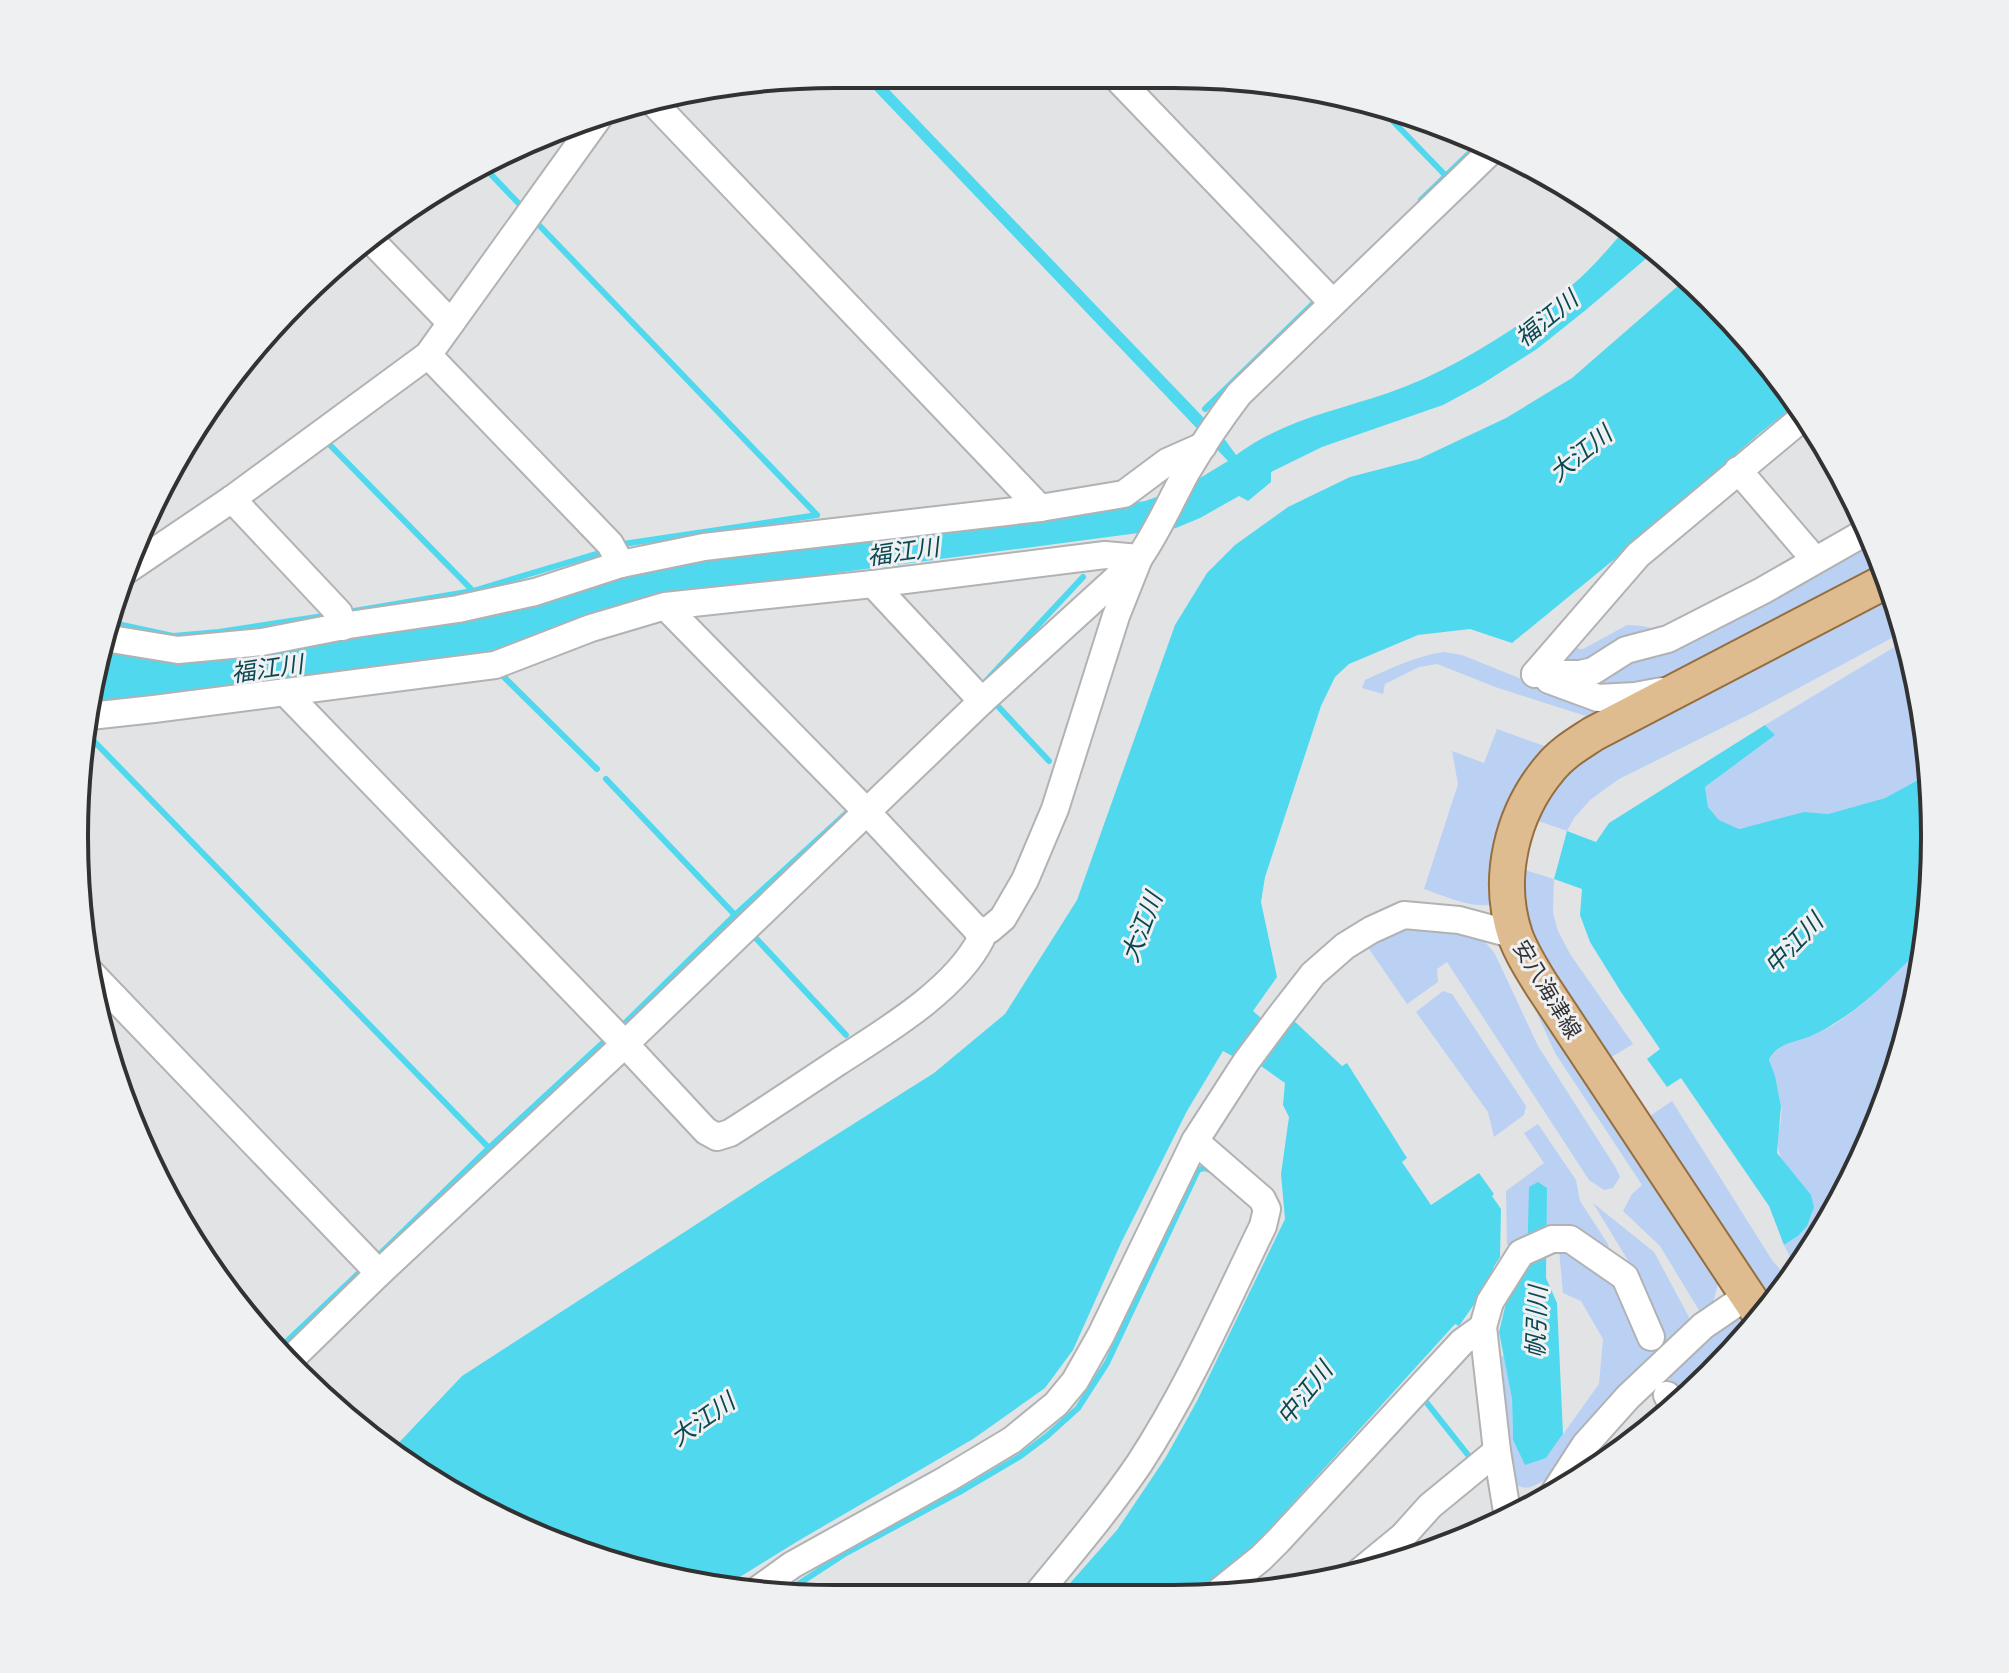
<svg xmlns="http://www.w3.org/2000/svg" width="2009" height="1673" font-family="'PT Serif','Noto Sans JP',serif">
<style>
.green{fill:#bad1f4}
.water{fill:#50d9ee}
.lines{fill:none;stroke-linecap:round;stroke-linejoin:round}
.stream{stroke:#50d9ee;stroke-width:6}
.minor-casing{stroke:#b1b2b4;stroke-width:30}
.major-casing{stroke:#956e3f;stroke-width:38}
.minor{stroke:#fff;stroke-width:26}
.major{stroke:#dfbc8f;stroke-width:34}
.labels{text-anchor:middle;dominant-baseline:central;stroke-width:6;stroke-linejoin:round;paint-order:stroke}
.street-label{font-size:22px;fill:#323233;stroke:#eff0f2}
.water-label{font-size:24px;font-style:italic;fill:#0a4851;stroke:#eff0f2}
.rim{fill:none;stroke:#323233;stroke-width:4}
</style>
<rect width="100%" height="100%" fill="#e2e3e5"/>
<g class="green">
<path d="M1871,533L1877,544L1885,571L1681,678L1604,689L1568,677Z"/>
<path d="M1890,589L1903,632L1750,714L1619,779L1590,800L1574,818L1567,831L1530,818L1571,762Z"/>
<path d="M1627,625L1642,626L1656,629L1592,665L1562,662L1576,646L1579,649H1583Z"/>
<path d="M1906,640L1920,687L1928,768L1916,781L1885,798L1828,814L1804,813L1738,829L1719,820L1708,807L1705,787L1774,735L1765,725Z"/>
<path d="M1444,652L1462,655L1586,705H1624L1592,718L1498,688L1437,664L1419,667L1385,684L1383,694L1362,688L1365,680C1391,668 1416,656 1444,652Z"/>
<path d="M1497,729L1547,747L1497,903C1475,911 1445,896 1424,889L1458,784L1452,751L1484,763Z"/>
<path d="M1518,868L1554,879L1553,913L1558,931L1570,954L1633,1044L1603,1062L1527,938Z"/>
<path d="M1407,922L1475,936L1486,943L1495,954L1538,1046L1616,1168L1620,1177L1613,1188L1604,1190L1589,1180L1447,962L1437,969L1438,982L1407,1004L1369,949H1363Z"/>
<path d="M1924,946L1920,985L1877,1128L1807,1260L1797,1271L1784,1245L1798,1236L1784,1163C1770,1142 1784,1127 1781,1105C1778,1090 1775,1075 1769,1061C1777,1043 1794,1043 1811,1036C1818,1033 1826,1029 1833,1025C1868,1004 1895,973 1924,946Z"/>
<path d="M1514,962L1719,1280L1713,1303L1700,1312L1660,1246L1623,1211L1632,1194L1642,1185L1555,1053Z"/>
<path d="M1443,991L1452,994L1526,1106L1524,1115L1494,1137L1488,1112L1416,1012Z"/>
<path d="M1672,1101L1772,1260L1790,1281L1769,1305L1641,1122Z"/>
<path d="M1538,1124L1576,1180L1580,1201L1608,1244L1610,1255L1528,1240L1507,1245L1506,1191L1544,1163L1524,1133Z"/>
<path d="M1593,1203L1654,1252L1689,1317L1688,1327L1549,1477C1532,1488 1523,1494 1508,1477L1493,1356H1504L1512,1399L1513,1440L1525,1464L1546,1458L1599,1384L1603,1339L1581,1301L1563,1293L1559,1249L1568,1244L1613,1277L1652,1328L1629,1262Z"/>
<path d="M1738,1316L1749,1319L1754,1324L1712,1375L1680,1402L1678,1399L1675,1382L1663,1377L1727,1322Z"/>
</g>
<g class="water">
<path d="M859,74H874L1226,441L1236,455C1281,421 1335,411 1388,393C1454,370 1517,329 1572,285C1592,269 1609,247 1627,228L1655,251L1587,309L1537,349L1482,384L1443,405L1322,447L1271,472V482L1248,501L1239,496L1200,518L1176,528L646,598L498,654L92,706L103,648L141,657L192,659L248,653L428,627L500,615L626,573L820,543L1084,511L1145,501L1185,487L1228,461Z"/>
<path d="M1687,278L1712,298L1798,403L1760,433L1622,553L1512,643L1470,629L1418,635L1349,664L1335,677L1321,706L1265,877L1261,902L1277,977L1253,1011L1261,1018L1234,1057L1223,1051L1187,1111L1121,1243L1073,1350L1045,1388L973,1439L798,1541L727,1585L592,1559L456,1497L391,1451L462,1376L771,1176L934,1073L1005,1014L1077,900L1175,625L1207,573L1235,545L1288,507L1350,477L1419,459L1506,418L1572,378Z"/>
<path d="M1765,725L1775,735L1705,787L1708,807L1719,820L1739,829L1804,812L1828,814L1885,798L1916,781L1928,768L1935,836L1924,946C1895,973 1868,1004 1833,1024C1826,1029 1818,1033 1811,1036C1794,1043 1777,1043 1769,1060L1775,1076L1781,1106L1777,1153L1811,1195L1814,1207L1807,1226L1798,1236L1784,1245L1769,1206L1681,1078L1667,1087L1647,1059L1660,1049L1621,992L1590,942L1580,915L1582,889L1554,879L1567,831L1596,842L1609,823Z"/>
<path d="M1291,1018L1342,1066L1347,1063L1407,1158L1402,1162L1431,1205L1479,1173L1494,1194L1492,1196L1501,1209L1500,1257L1493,1268L1500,1277L1482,1293L1459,1326L1455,1324L1253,1547C1238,1562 1222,1583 1202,1594C1186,1604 1083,1599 1057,1598L1117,1530L1166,1457L1197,1401L1285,1219L1281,1174L1289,1117L1283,1105L1285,1083L1261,1066L1262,1061Z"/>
<path d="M1538,1182L1547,1188L1546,1278L1557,1303L1563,1434L1546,1458L1525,1465L1513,1440L1512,1399L1499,1332L1506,1303L1499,1300L1506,1286L1513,1292L1527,1269L1529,1187Z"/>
</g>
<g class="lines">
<g class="stream">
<path d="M1386,114L1446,176"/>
<path d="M482,165L523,208"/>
<path d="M1421,200L1482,141"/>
<path d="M537,223L817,515"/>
<path d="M1205,409L1317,300"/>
<path d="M328,443L473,591"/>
<path d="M623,544L817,515"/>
<path d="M354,611L473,591L606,551"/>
<path d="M108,622L173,636L219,632L330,615"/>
<path d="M503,676L597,769"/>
<path d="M987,680L1083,577"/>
<path d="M994,702L1049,761"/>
<path d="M86,733L489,1148"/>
<path d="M606,779L735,915"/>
<path d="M752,934L846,1035"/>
<path d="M620,1028L735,915L851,809"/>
<path d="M378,1256L489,1148L607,1039"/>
<path d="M280,1348L361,1271"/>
<path d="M1423,1398L1472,1460"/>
<path d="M780,1596L846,1553L963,1490L1019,1457L1047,1436L1078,1408L1107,1363L1198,1170L1204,1168L1213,1171"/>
</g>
<defs>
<g id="minor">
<path d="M1114,75L1333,303"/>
<path d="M650,99L1040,508"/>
<path d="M369,238L451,323"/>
<path d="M428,355L610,544L621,564"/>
<path d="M1738,470L1815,560"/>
<path d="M232,499L339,613L342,627"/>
<path d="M124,572L232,499L428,355L599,117"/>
<path d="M873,584L982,701"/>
<path d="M105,638L178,650L262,642L349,625L458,609L535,592L621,564L704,547L1040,508L1124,494L1167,462L1203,446"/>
<path d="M1535,674L1638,555L1807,414"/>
<path d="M1535,674H1580L1593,671L1626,650L1668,639L1762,591L1869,530"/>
<path d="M1549,680L1598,698L1635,696L1662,691"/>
<path d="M285,692L625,1044L706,1131L717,1137L730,1133C766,1110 802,1086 838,1062C886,1031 955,990 981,939L977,930"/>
<path d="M90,716L154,709L495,665L591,628L665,606L873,584L1105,555L1139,558L1116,616L1055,809L1025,880L1003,918L989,930H977L866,811L665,606"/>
<path d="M90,972L379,1273"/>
<path d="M290,1360L379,1273L625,1044L982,701L1139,558C1158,531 1171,500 1187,471C1203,444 1220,419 1239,394L1494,148"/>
<path d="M1667,1395L1673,1407"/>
<path d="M1554,1493L1585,1445L1628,1397L1703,1326L1747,1296"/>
<path d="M1508,1518L1497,1451L1483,1327L1490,1302L1521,1253L1552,1239H1570L1625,1277L1651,1337"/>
<path d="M1358,1573L1403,1536L1430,1506L1497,1451"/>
<path d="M756,1591L792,1565L947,1479L1012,1440L1056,1404L1075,1381L1101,1335L1195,1141L1246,1062L1278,1019L1313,974L1345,946L1371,930L1404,915L1459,920L1515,935"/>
<path d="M1215,1595L1261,1558L1278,1541L1462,1342L1483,1327"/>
<path d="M1034,1598C1070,1554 1107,1511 1139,1464C1188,1389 1224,1306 1263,1226L1267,1209L1262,1199L1195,1141"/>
</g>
<path id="major" d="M1761,1316L1541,984C1531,968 1521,952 1515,935C1496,878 1512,813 1550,768C1562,753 1578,744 1593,734L1888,580"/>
</defs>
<use href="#minor" class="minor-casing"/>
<use href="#major" class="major-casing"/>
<use href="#minor" class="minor"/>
<use href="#major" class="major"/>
</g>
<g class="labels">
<g class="street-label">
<text transform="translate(1548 989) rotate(59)">安八海津線</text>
</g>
<g class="water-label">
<text transform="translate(1546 318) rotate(-39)">福江川</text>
<text transform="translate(1580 453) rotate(-39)">大江川</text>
<text transform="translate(903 551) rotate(-8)">福江川</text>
<text transform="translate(267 668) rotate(-8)">福江川</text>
<text transform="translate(1141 927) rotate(-69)">大江川</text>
<text transform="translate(1793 943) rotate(-46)">中江川</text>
<text transform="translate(1536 1322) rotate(-88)">帆引川</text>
<text transform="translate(1304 1393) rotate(-51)">中江川</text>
<text transform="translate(702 1419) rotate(-35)">大江川</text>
</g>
</g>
<path d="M0 0H2009V1673H0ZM836 88H1173A748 748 0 0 1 1921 836V837A748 748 0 0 1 1173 1585H836A748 748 0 0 1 88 837V836A748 748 0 0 1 836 88Z" fill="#eff0f2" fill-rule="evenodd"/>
<path class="rim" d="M836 88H1173A748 748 0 0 1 1921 836V837A748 748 0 0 1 1173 1585H836A748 748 0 0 1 88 837V836A748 748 0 0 1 836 88Z"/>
</svg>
